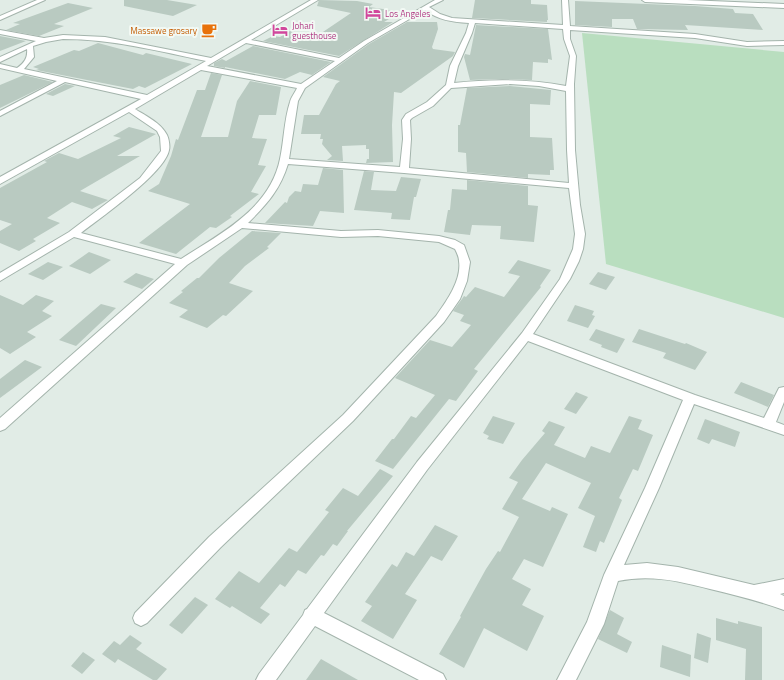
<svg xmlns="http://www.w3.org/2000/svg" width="784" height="680" font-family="'Titillium Web',sans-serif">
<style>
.green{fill:#b9debf}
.building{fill:#b9cac1}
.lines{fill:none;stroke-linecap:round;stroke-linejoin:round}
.minor-casing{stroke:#a4b4ac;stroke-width:2}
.minor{fill:#fff;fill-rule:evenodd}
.labels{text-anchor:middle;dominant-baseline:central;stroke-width:4;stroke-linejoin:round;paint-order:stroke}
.far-hotel-label{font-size:9px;fill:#b23c85;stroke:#f2f9f4;text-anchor:start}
.far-food-label{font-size:9px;fill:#c56008;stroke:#f2f9f4;text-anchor:end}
</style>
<rect width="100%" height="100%" fill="#e1ece6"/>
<path class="green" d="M582,33L784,52V318L606,264Z"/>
<g class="building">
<path d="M124,0H167L197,5L173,16L124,6Z"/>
<path d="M319,0L357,1L373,4L369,7L397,11L395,13H399L384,22H393L339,56L263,41L273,36L280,37L290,31L317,36L351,13L317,6Z"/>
<path d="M475,0H531V4L547,5L548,20H547V22L472,18Z"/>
<path d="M575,1L695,6L733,9L735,13L753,14L763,30L685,25L688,30L637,29L633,19H612V27L575,25Z"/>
<path d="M68,3L93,8L54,24L64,26L39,36L6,30L20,24L13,23Z"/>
<path d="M407,22H437L438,29L432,47L433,49L455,52L453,56L401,93L394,92L392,125L393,162L366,163L367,159H369V149H366V145L342,146L343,161L327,160L332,156L322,144L323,139H320L321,134H301L304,115H319L336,84L340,81L323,77L369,44Z"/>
<path d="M476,25L548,29L552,60L548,59V63L533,62L532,80L496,79L470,80L464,57L465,54L470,55Z"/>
<path d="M0,36L26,41L0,51Z"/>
<path d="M98,43L143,55L146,53L192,64L145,88L139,86L133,89L36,70L39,69L33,67L74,50L79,51Z"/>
<path d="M253,46L331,62L312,75L300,72L285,79L225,67V68L214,66V63L222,59L226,61Z"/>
<path d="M211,73L222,75L201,137H228L237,101L250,81L281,87L276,115H259L252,138L267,139L258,165L266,166L251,192L259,194L230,216L232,217L216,228L210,227L176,254L139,243L190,204L148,191L159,184L171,156L176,139L178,140L197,90H205Z"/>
<path d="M24,75L53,82L0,108V85Z"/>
<path d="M65,84L75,86L53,96L46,94Z"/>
<path d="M510,86L551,90L550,105L530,104V137L552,138L554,170H550V175L528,174V178L467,172L466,153L458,152V125H460L467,88Z"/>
<path d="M129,127L156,134L117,156H140L80,191L108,200L92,209L72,202L47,218L60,223L33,239L36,241L19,251L0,243V231L12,224L0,220V188L47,162L44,161L59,153L78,159L121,138L113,136Z"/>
<path d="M323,168L343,170L344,213L320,211L313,226L265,223L285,202L287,203L289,197L295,191L301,192L303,184L318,185Z"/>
<path d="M364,171L374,172L371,190L396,191L401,177L421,179L416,197H414L410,220L391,219L392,213L354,210Z"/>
<path d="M467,180L528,186V205L538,206L534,242L500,239L501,226L472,225L470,235L444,232L448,210H450L452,189L467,190Z"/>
<path d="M252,231L281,233L267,247L269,248L245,266L229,283L253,291L226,316L223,315L207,328L179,317L188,310L169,303L183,292L181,291L197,278H199L219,258Z"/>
<path d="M89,252L111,260L90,274L69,266Z"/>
<path d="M518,260L551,270L540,286L541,287L474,369L478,371L456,401L449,399L393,469L375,461L392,439H394L411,416L416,418L435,395L395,378L430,340L452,347L471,325L460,321L464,315L453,311L462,299L464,296L466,297L475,287L504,297L520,276L508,273Z"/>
<path d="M48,262L63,267L43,280L28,274Z"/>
<path d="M598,272L615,277L606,290L589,284Z"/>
<path d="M136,273L154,279L142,289L123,282Z"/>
<path d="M0,295L23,305L36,295L54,301L42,311L52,316L27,332L36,337L10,354L0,348Z"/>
<path d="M101,304L116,308L76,346L59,340Z"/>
<path d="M575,305L594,311L592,315L595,316L588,328L567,321Z"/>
<path d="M596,329L625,339L617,353L601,347L602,345L589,340Z"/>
<path d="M639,329L685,344L686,343L707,352L695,370L663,358L666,353L632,342Z"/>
<path d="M25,360L42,367L0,398V379Z"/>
<path d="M741,382L774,395L768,407L734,393Z"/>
<path d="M576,392L588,397L576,414L564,409Z"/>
<path d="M493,416L515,423L503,444L487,439L489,436L483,433Z"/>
<path d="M629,416L642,420L638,429L653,435L638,471L633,469L619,498L622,500L604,543L600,541L596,552L583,547L595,516L578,508L591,483L546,463L522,499L550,511L552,507L568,514L543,567L524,559L512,579L531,589L522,605L544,616L527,651L484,628L464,668L439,654L461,617L460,616L486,569L498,551L500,552L519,517L502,509L518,482L509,478L522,460L545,433L542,431L549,421L565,427L554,445L585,458L591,446L610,453Z"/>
<path d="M705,419L740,432L735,447L712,439L709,444L697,439Z"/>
<path d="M380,469L393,476L347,531H348L337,546L333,544L324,556L321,555L306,574L298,570L285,587L280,584L260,608L270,614L261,624L232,606L230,608L215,599L239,571L259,583L289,548L297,552L329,512L325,510L343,488L358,496Z"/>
<path d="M435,525L458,536L442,561L431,556L405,594L417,600L393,639L361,621L372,606L365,602L392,564L397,567L406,552L414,556Z"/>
<path d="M195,597L208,605L182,634L169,625Z"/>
<path d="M610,610L624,618L617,634L632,642L627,653L598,639Z"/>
<path d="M716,618L738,624V621L762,627V680H745L746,649L716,640Z"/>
<path d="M697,633L711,638L708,663L694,658Z"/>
<path d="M130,635L142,643L136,649L167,669L157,680H153L118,659L115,663L102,654L114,641L120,645Z"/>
<path d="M662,645L691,655L690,677L660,667Z"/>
<path d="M83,652L95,660L82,674L71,666Z"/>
<path d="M321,659L358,680H306Z"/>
</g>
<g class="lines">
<defs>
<g id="minor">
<path d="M37,0H45L0,20V16Z"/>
<path d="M311,0H318L251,40L339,58L364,41L435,0H443L429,7L440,14L452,18L563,25L562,0H568L570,26L695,34L747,42L784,41V45L747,46L695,38L570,30V39L576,56L574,84L575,150L580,205L585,234L583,249L579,261L570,279L533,334L695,395L764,418L779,388L784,387V402L776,422L784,425V435L694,404L659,488L624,565L647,563L678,567L754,585L784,579V593L780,594L784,596V610C759,601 735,595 710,589C679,581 650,574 618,581L604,624L576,680H557L587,622L604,575L645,488L683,400L528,341L427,470L324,613L443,674L446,680H419L315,626L276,680H256L259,674L303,615L305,610L307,609L417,462L522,333L560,279L573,249L575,234L569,188L404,173L288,164C280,190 267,204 248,223L341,231L378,230L439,236L455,240L464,245L470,262L467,281L460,299L444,322L353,421L221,547L147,623L141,626L135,623L133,618L135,613L209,537L343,415L436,316C446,302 462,280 459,261C459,257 457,253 455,249L439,242L378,236L341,237L242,228L187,265L5,429L0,431V418L175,264L74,237L0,281V273L69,232L140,178L161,151L160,137L157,131L129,112L0,184V177L141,99L65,82L0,116V111L57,81L0,68V64L17,68C24,63 28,58 27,49L0,62V57L36,41L0,34V30L44,38L63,35L105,37L211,58ZM425,10C438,20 452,22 469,23L466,33L450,66L446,85L427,102L406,114L402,120L403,139L400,167L289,159L298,101L305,88L368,43ZM475,23L563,29L564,39L570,56L566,86C529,79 492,79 454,83L458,66L472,33ZM63,39C112,39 158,51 206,61L147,95L24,69L34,57L33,46L46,42ZM246,43L335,61L301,84L207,66ZM201,70L297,88C295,93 291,97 290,102C284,120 284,141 280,159C270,209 220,234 181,259L81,233C100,218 165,173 169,150C170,147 169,139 167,135C161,123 146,116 135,109ZM510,84L539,86L566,91L567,150L569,183L409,168L411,139L410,120L412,118L433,106L451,88Z"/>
<path d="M642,0H687L784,4V8L645,2Z"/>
</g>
</defs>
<use href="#minor" class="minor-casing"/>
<use href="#minor" class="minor"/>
</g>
<defs>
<symbol id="hotel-bare" viewBox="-9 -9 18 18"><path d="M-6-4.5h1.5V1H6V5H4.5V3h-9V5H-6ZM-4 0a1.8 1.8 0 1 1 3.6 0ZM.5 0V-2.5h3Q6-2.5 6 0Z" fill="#d1479c" stroke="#f2f9f4" stroke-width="2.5" paint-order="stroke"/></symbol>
<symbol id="cafe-bare" viewBox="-9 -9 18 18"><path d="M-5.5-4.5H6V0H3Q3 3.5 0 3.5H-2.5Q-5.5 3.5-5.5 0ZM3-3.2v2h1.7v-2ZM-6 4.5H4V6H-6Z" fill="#e8710a" stroke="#f2f9f4" stroke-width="2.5" paint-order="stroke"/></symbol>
</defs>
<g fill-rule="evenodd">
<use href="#hotel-bare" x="362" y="2" width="22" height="22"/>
<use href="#cafe-bare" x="198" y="19" width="22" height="22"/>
<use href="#hotel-bare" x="269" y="19" width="22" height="22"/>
</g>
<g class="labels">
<g class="far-hotel-label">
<text x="385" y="13">Los Angeles</text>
<text x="292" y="25">Johari<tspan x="292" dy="10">guesthouse</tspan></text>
</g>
<g class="far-food-label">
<text x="197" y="30">Massawe grosary</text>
</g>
</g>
</svg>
